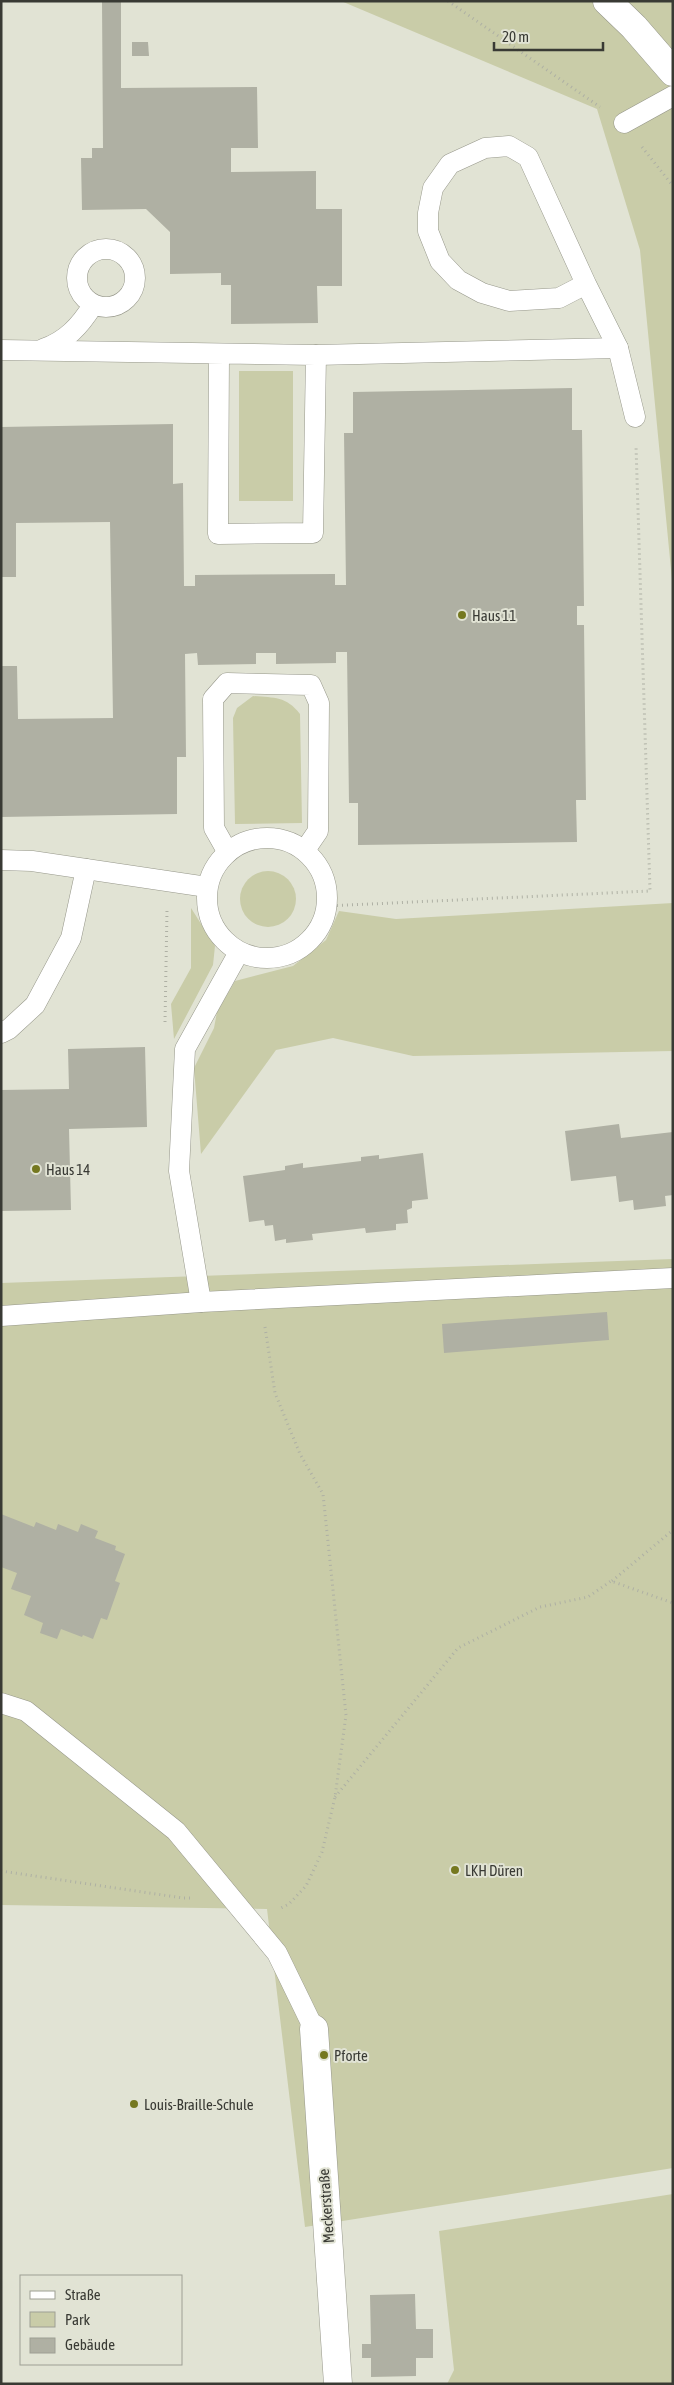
<svg xmlns="http://www.w3.org/2000/svg" width="674" height="2385" font-family="'Asap Condensed',sans-serif">
<style>
.green{fill:#c9cca8}
.building{fill:#afb0a3}
.lines{fill:none;stroke-linecap:round;stroke-linejoin:round}
.lane-casing{stroke:#96978a;stroke-width:21}
.street-casing{stroke:#96978a;stroke-width:29}
.path{stroke:#aeb0a4;stroke-width:3;stroke-dasharray:1 4;stroke-linecap:butt}
.lane{stroke:#fff;stroke-width:20}
.street{stroke:#fff;stroke-width:28}
.poi-dot{fill:#757820;stroke:#e1e3d4;stroke-width:2}
.labels{text-anchor:middle;dominant-baseline:central;stroke-width:4;stroke-linejoin:round;paint-order:stroke}
.poi-label{font-size:15px;fill:#393a34;stroke:#e1e3d4;text-anchor:start}
.street-label{font-size:15px;fill:#393a34;stroke:#e1e3d4}
</style>
<rect width="100%" height="100%" fill="#e1e3d4"/>
<g class="green">
<path d="M341,1H673V590L640,250L597,109Z"/>
<rect x="239" y="371" width="54" height="130"/>
<path d="M253,696C274,698 286,696 300,714L302,823L235,824L233,718L237,708Z"/>
<circle cx="268" cy="899" r="28"/>
<path d="M673,903V1051L413,1056L333,1038L276,1050L201,1154L194,1068L214,1028L217,1012L235,981L293,966L326,940L339,911L396,919Z"/>
<path d="M191,908L215,946L213,965L174,1039L171,1004L191,968Z"/>
<path d="M673,1259V2168L305,2227L267,1909L1,1905V1283Z"/>
<path d="M673,2194V2384H447L454,2370L439,2231Z"/>
</g>
<g class="building">
<path d="M102,1H121V88L257,87L258,148H231V172L316,171V209H342V286H317L318,323L231,324V285H221V273L170,274V232L146,209L82,210L81,158H92V148H103Z"/>
<path d="M132,42H148L149,56H132Z"/>
<path d="M572,388V430H582L584,606H577V625H584L586,800H576L577,842L358,845V803H349L347,652H336V663L276,664V653H256V664L198,665L197,653L185,654L186,757H177V814L1,817V666H17L18,719L113,718L110,522L16,523V577H1V427L173,424V484L183,483L184,586H195V575L335,574V585H346L344,433H353V392Z"/>
<path d="M145,1047L147,1127L69,1129L71,1210L1,1211V1090L69,1089L68,1049Z"/>
<path d="M619,1124L621,1138L673,1132V1195L665,1196L666,1206L634,1210L633,1200L619,1202L616,1176L571,1181L565,1131Z"/>
<path d="M423,1153L428,1199L412,1201V1208L407,1210L408,1223L396,1224V1230L366,1233L365,1228L312,1234L313,1240L286,1243V1239L275,1241L273,1225L265,1226L264,1220L249,1222L243,1176L285,1170V1166L303,1163V1168L361,1161V1157L379,1155V1159Z"/>
<path d="M607,1312L609,1340L444,1353L442,1324Z"/>
<path d="M1,1514L34,1527L36,1522L56,1530L58,1524L78,1532L81,1524L98,1531L95,1538L116,1546L115,1550L125,1554L115,1581L120,1583L107,1620L101,1618L93,1639L83,1635L82,1637L61,1629L57,1639L40,1633L43,1623L24,1615L31,1596L11,1589L17,1573L1,1567Z"/>
<path d="M415,2294L416,2329H433V2358H416V2376L371,2377V2358H362V2344H371L370,2295Z"/>
</g>
<g class="lines">
<defs>
<g id="lane">
<path d="M624,123L673,96"/>
<circle cx="106" cy="278" r="29"/>
<path d="M586,284L528,157L509,146L485,148L450,164L433,188L428,213V231L440,261L458,280L482,293L509,301L559,298L586,284L618,348L635,417"/>
<path d="M43,349C66,341 80,326 93,305"/>
<path d="M1,350L316,355L313,533L218,534L219,354"/>
<path d="M316,355L618,348"/>
<circle cx="267" cy="898" r="60"/>
<path d="M227,851L214,828L213,699L227,683L311,685L319,703L318,831L305,850"/>
<path d="M1,860L32,861L207,887"/>
<path d="M1,1033L9,1029L35,1005L71,938L86,869"/>
<path d="M201,1302L179,1171L185,1049L239,952"/>
<path d="M1,1316L201,1302L673,1278"/>
<path d="M1,1703L26,1711L176,1831L277,1953L314,2029"/>
</g>
<g id="street">
<path d="M607,1L634,27L673,72"/>
<path d="M314,2029L338,2384"/>
</g>
</defs>
<use href="#lane" class="lane-casing"/>
<use href="#street" class="street-casing"/>
<g class="path">
<path d="M448,1L600,107"/>
<path d="M642,147L673,186"/>
<path d="M327,906L650,891L636,446"/>
<path d="M165,1022L167,910"/>
<path d="M265,1327L275,1393L300,1454L323,1494L346,1715L335,1797L322,1852L306,1886L289,1904L279,1909"/>
<path d="M612,1581L673,1530"/>
<path d="M335,1797L458,1648L540,1607L588,1597L611,1581L673,1603"/>
<path d="M1,1871L183,1898H193"/>
</g>
<use href="#lane" class="lane"/>
<use href="#street" class="street"/>
</g>
<g class="poi-dot">
<circle cx="462" cy="615" r="5"/>
<circle cx="36" cy="1169" r="5"/>
<circle cx="455" cy="1870" r="5"/>
<circle cx="324" cy="2055" r="5"/>
<circle cx="134" cy="2104" r="5"/>
</g>
<g class="labels">
<g class="poi-label">
<text x="472" y="615">Haus 11</text>
<text x="46" y="1169">Haus 14</text>
<text x="465" y="1870">LKH Düren</text>
<text x="334" y="2055">Pforte</text>
<text x="144" y="2104">Louis-Braille-Schule</text>
</g>
<g class="street-label">
<text transform="translate(326 2206) rotate(-94)">Meckerstraße</text>
</g>
</g>
<rect width="674" height="2385" fill="none" stroke="#393a34" stroke-width="5"/>
<rect x="20" y="2275" width="162" height="90" fill="#e1e3d4" stroke="#9e9f94"/>
<rect x="30" y="2291" width="25" height="8" fill="#ffffff" stroke="#9e9f94"/>
<text x="65" y="2300" font-size="15" fill="#393a34">Straße</text>
<rect x="30" y="2312" width="25" height="15" fill="#c9cca8" stroke="#9e9f94"/>
<text x="65" y="2325" font-size="15" fill="#393a34">Park</text>
<rect x="30" y="2338" width="25" height="15" fill="#afb0a3" stroke="#9e9f94"/>
<text x="65" y="2350" font-size="15" fill="#393a34">Gebäude</text>
<path d="M494 42v8h109v-8" fill="none" stroke="#393a34" stroke-width="2.5"/>
<text x="502" y="42" font-size="15" fill="#393a34" stroke="#e1e3d4" stroke-width="4" paint-order="stroke">20 m</text>
</svg>
